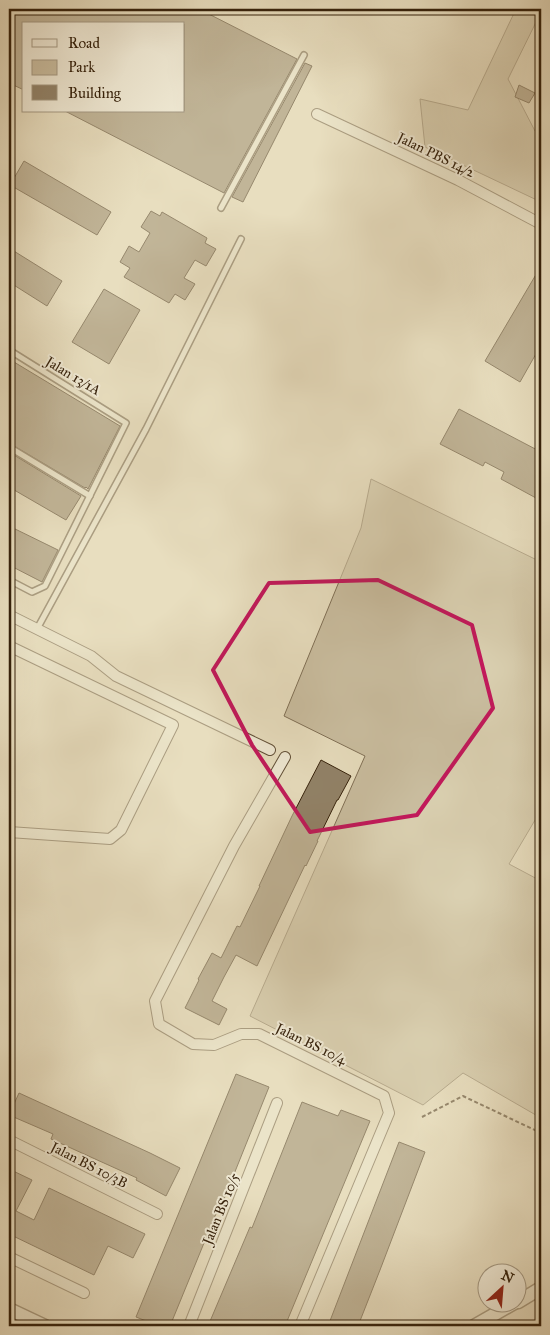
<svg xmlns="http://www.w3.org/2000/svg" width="550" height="1335" font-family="'IM FELL Great Primer',serif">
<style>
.green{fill:#cabea0;stroke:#807056}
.building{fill:#928369;stroke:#35210b}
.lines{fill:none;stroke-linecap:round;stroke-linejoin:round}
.service-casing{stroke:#625038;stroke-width:8}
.minor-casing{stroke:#625038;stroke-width:12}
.tertiary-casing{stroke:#625038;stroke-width:15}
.path{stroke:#35210b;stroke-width:2;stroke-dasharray:4 2.5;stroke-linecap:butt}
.service{stroke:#f0ead5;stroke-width:5}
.minor{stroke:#f0ead5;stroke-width:10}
.tertiary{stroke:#f0ead5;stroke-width:12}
.marked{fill:none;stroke:#c2185b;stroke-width:4;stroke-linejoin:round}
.labels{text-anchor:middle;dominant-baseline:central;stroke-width:4;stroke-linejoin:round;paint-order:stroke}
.street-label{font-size:14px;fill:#35210b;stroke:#f0ead5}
</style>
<rect width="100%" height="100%" fill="#e8debf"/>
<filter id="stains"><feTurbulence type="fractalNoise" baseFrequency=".004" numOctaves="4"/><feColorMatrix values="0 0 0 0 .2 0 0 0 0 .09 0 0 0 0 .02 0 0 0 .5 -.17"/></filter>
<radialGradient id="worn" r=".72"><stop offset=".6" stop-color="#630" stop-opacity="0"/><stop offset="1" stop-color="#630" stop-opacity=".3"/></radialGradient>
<g class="green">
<path d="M516,9H541V12L508,79L535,131L541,135V202L425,147L420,99L468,110Z"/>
<path d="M371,479L541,562V810L509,864L541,881V1118L463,1073L423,1105L250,1016L365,756L284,716L361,528Z"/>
</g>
<g class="building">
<path d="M9,9H199L297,59L224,193L65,111H184V24H24V90L9,83Z"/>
<path d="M305,63L312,66L243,202L232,197Z"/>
<path d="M519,85L535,93L529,103L515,97Z"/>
<path d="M24,161L111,212L97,235L10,185Z"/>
<path d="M151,211L160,216L162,212L207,238L205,243L216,249L206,266L195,260L184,278L195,284L185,300L175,294L169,303L124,277L130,268L120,262L129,246L139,252L150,233L141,227Z"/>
<path d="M9,248L62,281L47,306L9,282Z"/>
<path d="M541,266V345L520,382L485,361Z"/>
<path d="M104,289L140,310L109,364L72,342Z"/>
<path d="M9,359L120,426L88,489L86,487L85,488L9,443Z"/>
<path d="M459,409L541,452V488L536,498L501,479L504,472L485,462L483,466L440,444Z"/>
<path d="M9,452L81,496L66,520L9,487Z"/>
<path d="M9,526L58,550L42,582L9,565Z"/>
<path d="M321,760L351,776L338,800H337L317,841H318L306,866L305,865L257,966L236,955L224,977L212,1001L227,1009L219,1025L185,1008L199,980L198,979L212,953L221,958L237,926L240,927L260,886H259L292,816Z"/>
<path d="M236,1074L269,1087L222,1204H220L170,1326H159L136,1317Z"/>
<path d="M19,1093L150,1153L180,1168L166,1196L136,1180L137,1178L51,1139L53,1134L9,1115Z"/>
<path d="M302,1102L338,1116L341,1110L370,1121L285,1326H208L250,1227L252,1228Z"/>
<path d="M399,1142L425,1152L380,1270L358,1326H328Z"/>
<path d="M9,1169L32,1180L16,1211L34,1220L49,1188L145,1234L133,1258L108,1246L94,1275L9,1234Z"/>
</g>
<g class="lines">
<defs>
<g id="service">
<path d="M221,208L304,55"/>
<path d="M9,350L126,423L45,586L32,592L9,580"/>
<path d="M9,447L90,496"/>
<path d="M37,629L146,429L241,239"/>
</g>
<g id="minor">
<path d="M317,114L458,180L541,224"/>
<path d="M9,615L91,656L116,676L270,750"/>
<path d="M9,646L173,725L121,830L110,839L9,832"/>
<path d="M285,757L234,846L155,1001L159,1024L193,1044L214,1045L241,1034H259L384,1096L389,1113L300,1326"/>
<path d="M9,1140L157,1214"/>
<path d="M9,1257L84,1293"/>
<path d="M189,1326L277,1103"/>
</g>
<g id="tertiary">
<path d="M518,1302L541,1288"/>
<path d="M9,1309L45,1326"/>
<path d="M474,1326L516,1302"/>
</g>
</defs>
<use href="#service" class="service-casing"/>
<use href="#minor" class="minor-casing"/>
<use href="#tertiary" class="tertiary-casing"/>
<path class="path" d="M422,1117L463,1096L541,1133"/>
<use href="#service" class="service"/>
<use href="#minor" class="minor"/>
<use href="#tertiary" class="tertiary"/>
</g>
<path d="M0 0H550V1335H0ZM378,580L472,625L493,708L417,815L310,832L252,745L213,670L269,583Z" fill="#e8debf" fill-opacity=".55" fill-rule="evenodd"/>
<path class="marked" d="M378,580L472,625L493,708L417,815L310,832L252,745L213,670L269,583Z"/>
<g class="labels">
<g class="street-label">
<text transform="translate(436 155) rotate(26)">Jalan PBS 14/2</text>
<text transform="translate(73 376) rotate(31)">Jalan 13/1A</text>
<text transform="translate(311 1044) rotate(26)">Jalan BS 10/4</text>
<text transform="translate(89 1165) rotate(27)">Jalan BS 10/3B</text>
<text transform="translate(221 1209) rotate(-68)">Jalan BS 10/5</text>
</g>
</g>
<rect width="550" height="1335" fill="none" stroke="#e8debf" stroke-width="30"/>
<rect x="10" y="10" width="530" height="1315" fill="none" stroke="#35210b" stroke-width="2.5"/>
<rect x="15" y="15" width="520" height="1305" fill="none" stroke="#35210b"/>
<rect x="22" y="22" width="162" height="90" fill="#f0ead5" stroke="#a59a84"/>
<rect x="32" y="39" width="25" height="8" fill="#f0ead5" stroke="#a59a84"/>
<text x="68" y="48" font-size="15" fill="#35210b">Road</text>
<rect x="32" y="60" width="25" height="15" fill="#cabea0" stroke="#a59a84"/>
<text x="68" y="72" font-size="15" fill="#35210b">Park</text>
<rect x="32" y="85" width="25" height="15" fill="#928369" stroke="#a59a84"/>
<text x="68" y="98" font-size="15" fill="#35210b">Building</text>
<g transform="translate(502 1288) rotate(26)"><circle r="24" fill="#f0ead5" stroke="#a59a84"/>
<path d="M0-4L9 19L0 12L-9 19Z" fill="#8f2418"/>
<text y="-8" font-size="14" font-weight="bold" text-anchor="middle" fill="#35210b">N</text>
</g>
<rect width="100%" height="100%" filter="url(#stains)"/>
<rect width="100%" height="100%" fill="url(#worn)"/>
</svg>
